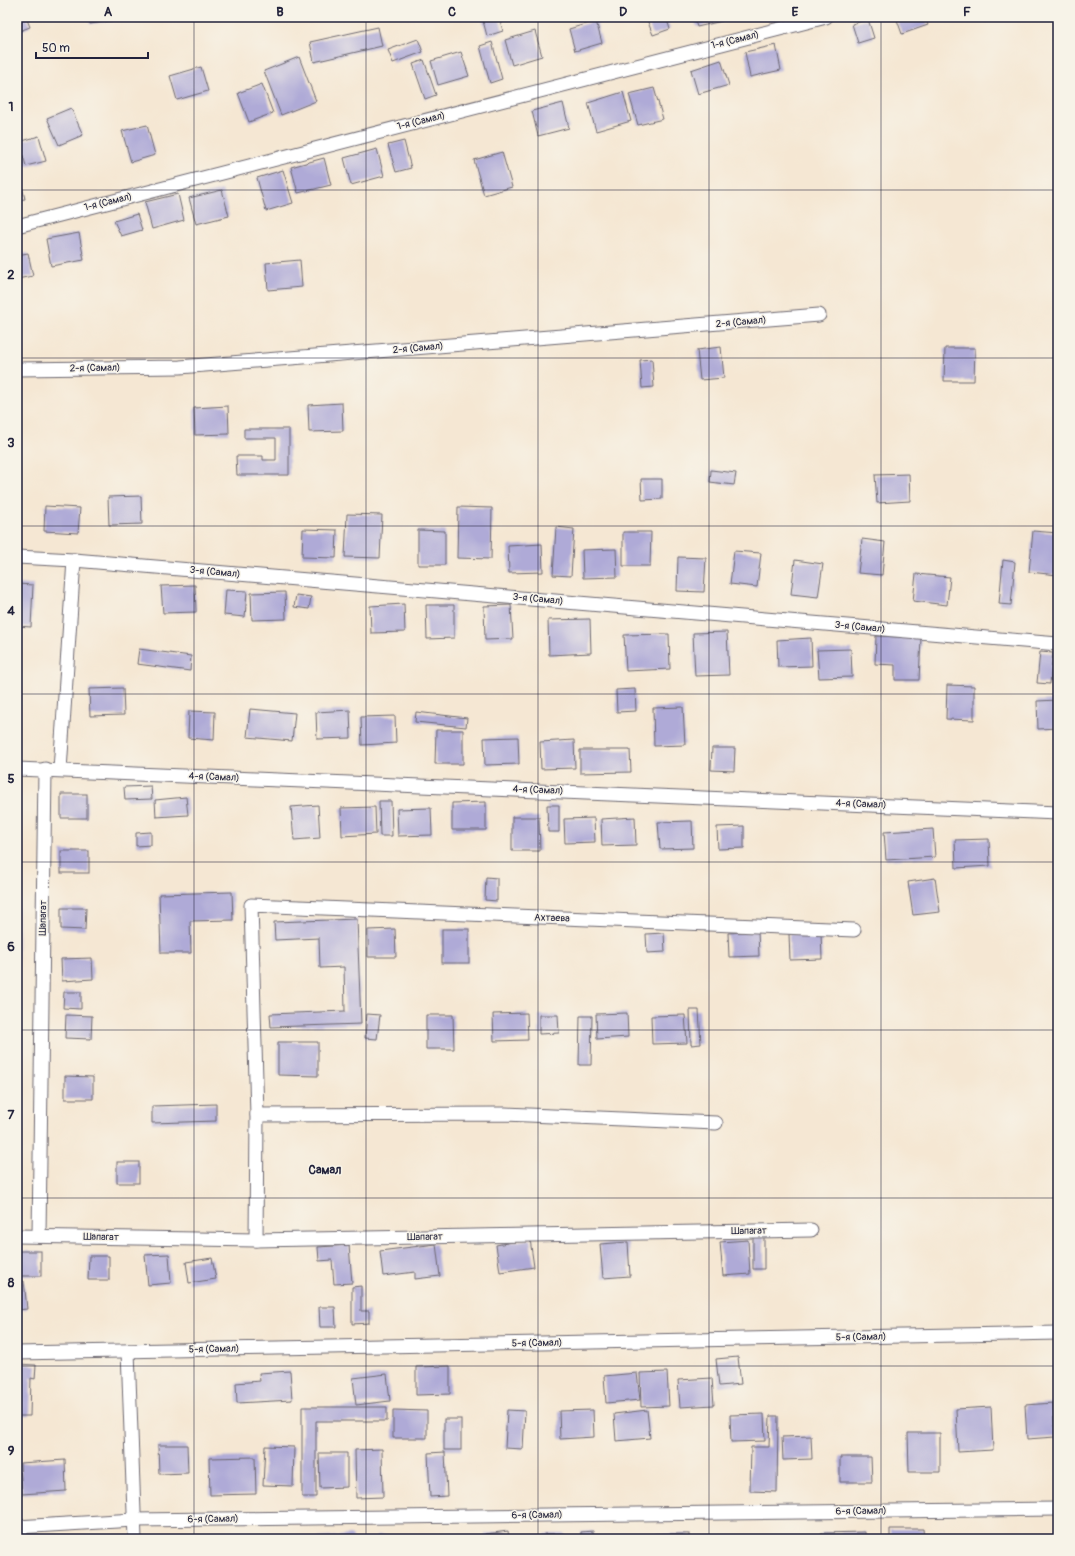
<svg xmlns="http://www.w3.org/2000/svg" width="1075" height="1556" font-family="Pangolin,sans-serif">
<style>
.industrial{fill:#c9bfd7}
.building{fill:#afaad7}
.lines{fill:none;stroke-linecap:round;stroke-linejoin:round}
.minor-casing{stroke:#6c6770;stroke-width:15}
.minor{stroke:#fff;stroke-width:13}
.grid{fill:none;stroke:#22223b;stroke-width:1;stroke-opacity:0.55}
.labels{text-anchor:middle;dominant-baseline:central;stroke-width:3;stroke-linejoin:round;paint-order:stroke}
.street-label{font-size:10px;fill:#22223b;stroke:#f7f3e8}
.quarter-label{font-size:12px;font-weight:bold;fill:#22223b;stroke:#f7f3e8}
.neatline{fill:none;stroke:#22223b;stroke-width:1.5}
.grid-label{font-size:13px;text-anchor:middle;font-weight:bold;fill:#22223b}
</style>
<rect width="100%" height="100%" fill="#f7f3e8"/>
<filter id="ink" filterUnits="userSpaceOnUse"><feTurbulence type="fractalNoise" baseFrequency=".025" numOctaves="2"/><feDisplacementMap in="SourceGraphic" scale="8" xChannelSelector="R" yChannelSelector="G"/><feConvolveMatrix kernelMatrix="1 2 1 2 8 2 1 2 1" color-interpolation-filters="sRGB"/></filter>
<filter id="wash" filterUnits="userSpaceOnUse"><feTurbulence type="fractalNoise" baseFrequency=".012" numOctaves="4" result="noise"/><feDisplacementMap in="SourceGraphic" scale="16" xChannelSelector="R" yChannelSelector="G"/><feGaussianBlur stdDeviation="0.9" result="paint"/><feColorMatrix in="noise" values="0 0 0 0 0 0 0 0 0 0 0 0 0 0 0 0 0 1.4 0 .05"/><feComposite in="paint" operator="in"/></filter>
<g filter="url(#wash)">
<rect width="100%" height="100%" fill="#f5e7d3"/>
<path class="industrial" d="M17,818H19L17,1210Z"/>
<g id="blocks">
<g class="building">
<path d="M17,17H26L30,27L17,32Z"/>
<path d="M89,17H115L116,20L90,24Z"/>
<path d="M482,17H499L503,31L487,36Z"/>
<path d="M646,17H666L670,29L653,35Z"/>
<path d="M694,17H721L722,21L697,27Z"/>
<path d="M896,17H925L928,25L902,34Z"/>
<path d="M984,17H1000L985,22Z"/>
<path d="M868,19L874,38L858,43L852,24Z"/>
<path d="M596,21L602,43L575,51L569,29Z"/>
<path d="M378,27L382,46L314,62L310,42Z"/>
<path d="M535,31L542,56L512,65L505,40Z"/>
<path d="M418,39L423,52L393,63L388,50Z"/>
<path d="M492,42L502,79L490,83L480,46Z"/>
<path d="M776,45L781,70L750,77L745,52Z"/>
<path d="M461,52L469,76L438,85L431,61Z"/>
<path d="M299,57L316,101L281,115L264,71Z"/>
<path d="M424,60L436,95L425,99L413,64Z"/>
<path d="M721,60L729,85L698,94L691,70Z"/>
<path d="M201,67L208,91L177,100L170,76Z"/>
<path d="M262,84L273,113L249,122L238,93Z"/>
<path d="M654,88L663,119L638,125L629,94Z"/>
<path d="M623,92L631,121L596,131L588,103Z"/>
<path d="M563,103L569,128L538,136L532,111Z"/>
<path d="M71,108L83,135L59,145L47,118Z"/>
<path d="M147,125L155,155L131,162L122,131Z"/>
<path d="M39,136L46,161L26,166L19,142Z"/>
<path d="M404,141L411,168L396,172L388,145Z"/>
<path d="M377,149L384,176L351,185L344,158Z"/>
<path d="M502,152L512,187L484,195L474,160Z"/>
<path d="M324,158L331,185L298,193L291,167Z"/>
<path d="M283,170L293,203L266,211L257,178Z"/>
<path d="M17,178H20L25,199L17,200Z"/>
<path d="M222,190L229,216L196,224L189,198Z"/>
<path d="M178,194L184,220L152,229L145,202Z"/>
<path d="M137,214L142,230L121,236L114,221Z"/>
<path d="M79,233L84,260L51,266L46,239Z"/>
<path d="M28,253L33,276L17,279V255Z"/>
<path d="M300,260L302,287L268,290L266,263Z"/>
<path d="M721,347L724,378L700,380L697,350Z"/>
<path d="M945,348H975L974,381H944Z"/>
<path d="M652,359L654,387L642,388L640,360Z"/>
<path d="M342,403L343,431L309,432L308,405Z"/>
<path d="M228,406L229,434L195,435L194,408Z"/>
<path d="M244,429H289V475H237L236,456H263V460H276V438H244Z"/>
<path d="M711,470L736,473L734,485L710,482Z"/>
<path d="M909,474L910,501L877,503L875,475Z"/>
<path d="M641,479H662V499L642,500Z"/>
<path d="M141,496L142,524L109,525L108,497Z"/>
<path d="M45,506L80,508L78,533L44,531Z"/>
<path d="M458,507L492,508L491,559L457,558Z"/>
<path d="M347,514L382,515L380,558L345,557Z"/>
<path d="M556,527L574,529L571,576L553,575Z"/>
<path d="M303,529L337,530L336,558L302,557Z"/>
<path d="M418,530L445,531V565H418Z"/>
<path d="M1033,531L1058,533V575L1029,572Z"/>
<path d="M623,532H651L650,566H623Z"/>
<path d="M862,539L885,542L882,575L858,573Z"/>
<path d="M542,544L543,572L509,573L508,546Z"/>
<path d="M616,549L617,577L583,578L582,550Z"/>
<path d="M734,551L761,553L757,587L730,584Z"/>
<path d="M678,557L706,558L704,592L677,591Z"/>
<path d="M795,560L823,564L818,597L791,594Z"/>
<path d="M1003,560L1015,562L1011,605L999,604Z"/>
<path d="M916,574L950,577L947,605L913,601Z"/>
<path d="M17,584L33,585L31,627L17,626Z"/>
<path d="M195,585L196,612L163,613L161,586Z"/>
<path d="M226,590L247,591L245,617L224,615Z"/>
<path d="M285,592L286,619L252,620L251,593Z"/>
<path d="M296,595L311,597L309,609L294,607Z"/>
<path d="M404,604L405,632L371,633L370,606Z"/>
<path d="M426,605H454V638L427,639Z"/>
<path d="M511,605L513,639L485,640L484,606Z"/>
<path d="M590,619L591,653L549,655L548,620Z"/>
<path d="M727,632L729,675L695,676L693,633Z"/>
<path d="M669,634L670,669L626,671L624,635Z"/>
<path d="M876,636L921,638L919,680H895V665L875,664Z"/>
<path d="M811,638L812,666L778,667L777,640Z"/>
<path d="M139,649L191,656L190,671L137,664Z"/>
<path d="M851,649L852,677L819,678L817,650Z"/>
<path d="M1040,652L1053,653L1050,684L1037,683Z"/>
<path d="M947,685L974,686V720L946,719Z"/>
<path d="M123,688L124,715L90,716L89,689Z"/>
<path d="M635,689L636,711L617,712L616,690Z"/>
<path d="M1058,700V728L1038,729L1037,701Z"/>
<path d="M683,707L685,745L654,746L653,708Z"/>
<path d="M250,709L295,713L292,741L247,737Z"/>
<path d="M350,710L351,738L317,739L316,712Z"/>
<path d="M189,711L215,712L214,740L188,738Z"/>
<path d="M416,712L467,718L466,727L415,722Z"/>
<path d="M395,716L396,743L362,745L361,717Z"/>
<path d="M436,730H463V764H435Z"/>
<path d="M518,737L519,764L485,765L484,738Z"/>
<path d="M574,740L575,768L541,769L540,742Z"/>
<path d="M712,748H735L734,771L711,770Z"/>
<path d="M580,750H630L631,772L580,773Z"/>
<path d="M151,786L152,799L125,800L124,787Z"/>
<rect x="61" y="794" width="26" height="24"/>
<path d="M186,797L188,815L156,817L155,800Z"/>
<path d="M379,801H391L392,836H380Z"/>
<path d="M486,802V830H452V803Z"/>
<path d="M318,805L320,838L294,840L291,807Z"/>
<path d="M547,805H559V832H548Z"/>
<path d="M375,807L376,834L342,836L341,808Z"/>
<path d="M431,808L432,835L398,836L397,809Z"/>
<path d="M512,817H539L540,851H512Z"/>
<path d="M635,817L636,845L602,846L601,819Z"/>
<path d="M594,818L595,842L565,843L564,819Z"/>
<path d="M692,821L693,848L660,849L658,822Z"/>
<path d="M744,826V848L718,849L717,827Z"/>
<path d="M933,829L935,857L886,860L884,832Z"/>
<path d="M151,832V845L136,846V833Z"/>
<path d="M989,839L990,866L956,868L955,840Z"/>
<rect x="61" y="851" width="28" height="22"/>
<path d="M486,877L497,878V901L485,900Z"/>
<path d="M935,878L940,912L913,915L908,882Z"/>
<path d="M232,892L233,920L190,921L191,953H161L159,894Z"/>
<path d="M61,908H86L85,930L61,929Z"/>
<path d="M357,919L361,1024L271,1027L270,1014L345,1011L344,967L320,968L319,938L275,940L274,922Z"/>
<path d="M395,929L396,957H368V930Z"/>
<rect x="442" y="929" width="27" height="34"/>
<path d="M758,931L759,956L729,957L728,933Z"/>
<path d="M664,933L665,952L647,953L646,934Z"/>
<path d="M821,933L822,959L790,960L789,934Z"/>
<path d="M92,958L93,979L62,981L61,959Z"/>
<path d="M64,992H81V1009L63,1008Z"/>
<path d="M690,1010H699L701,1044L691,1045Z"/>
<path d="M527,1013L528,1040L494,1041L493,1014Z"/>
<path d="M627,1013L628,1037L597,1039L596,1014Z"/>
<path d="M367,1014L380,1015L377,1039L365,1038Z"/>
<path d="M66,1015L92,1016L91,1039L65,1038Z"/>
<path d="M426,1015H453L454,1049H426Z"/>
<path d="M539,1015H558L559,1033L539,1034Z"/>
<path d="M685,1015L687,1043L652,1044L651,1016Z"/>
<path d="M580,1016H592L591,1065H579Z"/>
<path d="M278,1042H318V1076L278,1075Z"/>
<path d="M65,1076L93,1077V1099H65Z"/>
<path d="M216,1104V1121L152,1123V1106Z"/>
<rect x="117" y="1162" width="22" height="21"/>
<path d="M764,1234V1269H753V1235Z"/>
<path d="M530,1239L534,1267L500,1272L496,1245Z"/>
<path d="M748,1240L750,1274L723,1276L720,1242Z"/>
<path d="M628,1242L630,1276L603,1278L600,1244Z"/>
<path d="M436,1244L440,1276L415,1279V1272L383,1276L380,1251Z"/>
<path d="M349,1245L352,1283L334,1284L332,1260L319,1261L318,1247Z"/>
<rect x="17" y="1251" width="24" height="25"/>
<path d="M169,1254L171,1283L148,1285L145,1255Z"/>
<path d="M89,1256H109V1280H88Z"/>
<path d="M212,1258L216,1279L189,1283L186,1262Z"/>
<path d="M24,1281L27,1309L17,1310V1282Z"/>
<path d="M361,1286V1311H369V1323L352,1324V1287Z"/>
<path d="M319,1307H335L336,1327H320Z"/>
<path d="M738,1357L741,1384L719,1386L716,1359Z"/>
<path d="M17,1364L36,1365L35,1379L31,1378L30,1416H17Z"/>
<path d="M450,1366V1394L416,1395V1367Z"/>
<path d="M290,1371L292,1400L237,1403L236,1383L260,1381L259,1373Z"/>
<path d="M667,1372L669,1406L641,1407L640,1373Z"/>
<path d="M637,1373L640,1400L606,1403L604,1376Z"/>
<path d="M387,1374L390,1401L356,1405L353,1378Z"/>
<path d="M712,1378L714,1405L680,1407L678,1380Z"/>
<path d="M1053,1403L1055,1437L1027,1439L1025,1405Z"/>
<path d="M302,1407H387V1421H316V1497H302Z"/>
<path d="M991,1407L993,1450L958,1452L956,1409Z"/>
<path d="M393,1410L427,1411V1438H393Z"/>
<path d="M507,1410L525,1411L523,1449L505,1448Z"/>
<path d="M593,1410L594,1437L560,1439L559,1411Z"/>
<path d="M647,1410L650,1438L616,1441L614,1414Z"/>
<path d="M764,1414L765,1441L731,1442L730,1415Z"/>
<path d="M770,1416H778L777,1492L750,1491L751,1447H769Z"/>
<rect x="444" y="1419" width="17" height="31"/>
<path d="M908,1433H940V1472H909Z"/>
<path d="M811,1436L812,1459L783,1460L782,1437Z"/>
<path d="M158,1445H187L188,1473L159,1474Z"/>
<path d="M265,1446L294,1447L293,1486L263,1485Z"/>
<path d="M382,1449L383,1497L356,1498L355,1450Z"/>
<path d="M445,1452L447,1496L430,1497L428,1453Z"/>
<path d="M319,1453H347V1487L320,1488Z"/>
<path d="M255,1457L256,1494L210,1495L209,1458Z"/>
<path d="M840,1457H871L872,1482H840Z"/>
<path d="M65,1460L66,1491L22,1494L20,1463Z"/>
<path d="M890,1529H923L924,1539H890Z"/>
<path d="M508,1531L509,1539H485V1534Z"/>
<path d="M593,1531V1539H581V1532Z"/>
<path d="M865,1532V1539H821V1533Z"/>
<rect x="545" y="1534" width="20" height="5"/>
<rect x="655" y="1534" width="34" height="5"/>
<path d="M352,1535L353,1539H318V1538Z"/>
<path d="M376,1535L425,1536V1539H376Z"/>
<path d="M430,1537L482,1538V1539H429Z"/>
</g>
</g>
</g>
<g filter="url(#ink)">
<use href="#blocks" fill-opacity="0" stroke="#6c6770" stroke-width="1"/>
<g class="lines">
<defs>
<g id="minor">
<path d="M17,226L826,17"/>
<path d="M17,369L180,367L819,315"/>
<path d="M17,557L74,560L1058,644"/>
<path d="M17,769L1058,813"/>
<path d="M60,770L74,560"/>
<path d="M257,1115L505,1114L716,1123"/>
<path d="M17,1236L256,1240L811,1230"/>
<path d="M39,1236L45,769"/>
<path d="M256,1240L257,1115L251,905L854,930"/>
<path d="M128,1351L135,1539"/>
<path d="M17,1353L1058,1333"/>
<path d="M17,1527L134,1520L1058,1509"/>
</g>
</defs>
<use href="#minor" class="minor-casing"/>
<use href="#minor" class="minor"/>
</g>
</g>
<path class="grid" d="M194,17V1539M366,17V1539M538,17V1539M709,17V1539M881,17V1539M17,190H1058M17,358H1058M17,526H1058M17,694H1058M17,862H1058M17,1030H1058M17,1198H1058M17,1366H1058"/>
<g class="labels">
<g class="street-label">
<text transform="translate(735 40) rotate(-14)">1-я (Самал)</text>
<text transform="translate(421 121) rotate(-14)">1-я (Самал)</text>
<text transform="translate(108 202) rotate(-14)">1-я (Самал)</text>
<text transform="translate(741 322) rotate(-5)">2-я (Самал)</text>
<text transform="translate(418 348) rotate(-5)">2-я (Самал)</text>
<text transform="translate(95 368) rotate(-1)">2-я (Самал)</text>
<text transform="translate(215 572) rotate(5)">3-я (Самал)</text>
<text transform="translate(538 599) rotate(5)">3-я (Самал)</text>
<text transform="translate(860 627) rotate(5)">3-я (Самал)</text>
<text transform="translate(214 777) rotate(2)">4-я (Самал)</text>
<text transform="translate(538 790) rotate(2)">4-я (Самал)</text>
<text transform="translate(861 804) rotate(2)">4-я (Самал)</text>
<text transform="translate(43 918) rotate(-89)">Шапагат</text>
<text transform="translate(552 918) rotate(2)">Ахтаева</text>
<text transform="translate(749 1231) rotate(-1)">Шапагат</text>
<text transform="translate(101 1237) rotate(1)">Шапагат</text>
<text transform="translate(425 1237) rotate(-1)">Шапагат</text>
<text transform="translate(861 1337) rotate(-1)">5-я (Самал)</text>
<text transform="translate(537 1343) rotate(-1)">5-я (Самал)</text>
<text transform="translate(214 1349) rotate(-1)">5-я (Самал)</text>
<text transform="translate(861 1511) rotate(-1)">6-я (Самал)</text>
<text transform="translate(537 1515) rotate(-1)">6-я (Самал)</text>
<text transform="translate(213 1519) rotate(-1)">6-я (Самал)</text>
</g>
<g class="quarter-label">
<text x="325" y="1170">Самал</text>
</g>
</g>
<rect width="1075" height="1556" fill="none" stroke="#f7f3e8" stroke-width="44"/>
<path d="M36 52v6h112v-6" fill="none" stroke="#22223b" stroke-width="2"/>
<text x="42" y="52" font-size="12" fill="#22223b" stroke="#f7f3e8" stroke-width="3" paint-order="stroke">50 m</text>
<rect x="22" y="22" width="1031" height="1512" class="neatline"/>
<g class="grid-label">
<text x="108" y="16">A</text>
<text x="280" y="16">B</text>
<text x="452" y="16">C</text>
<text x="623" y="16">D</text>
<text x="795" y="16">E</text>
<text x="967" y="16">F</text>
<text x="11" y="111">1</text>
<text x="11" y="279">2</text>
<text x="11" y="447">3</text>
<text x="11" y="615">4</text>
<text x="11" y="783">5</text>
<text x="11" y="951">6</text>
<text x="11" y="1119">7</text>
<text x="11" y="1287">8</text>
<text x="11" y="1455">9</text>
</g>
</svg>
